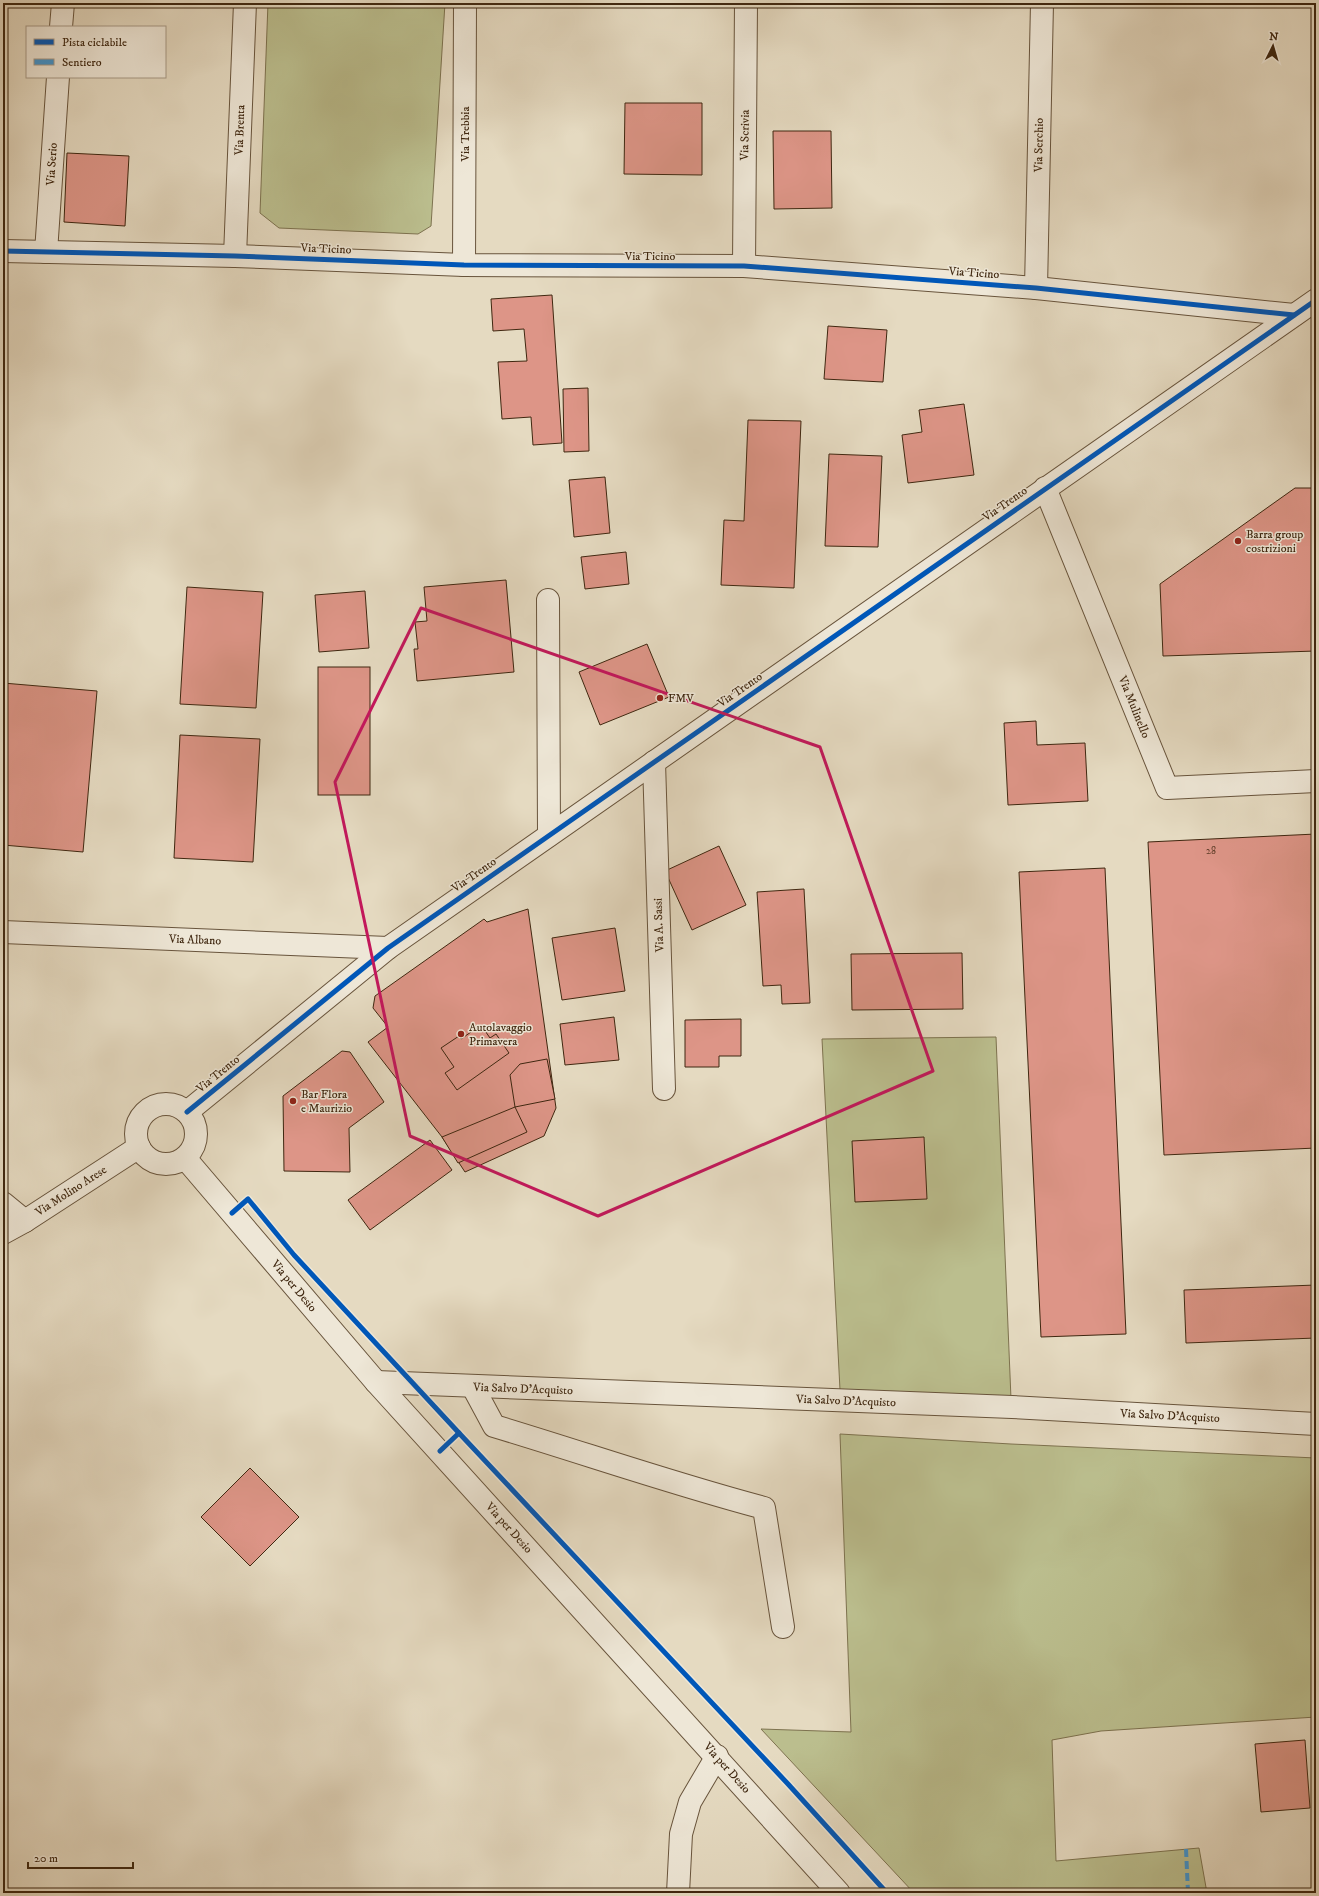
<svg xmlns="http://www.w3.org/2000/svg" width="1319" height="1896" font-family="'IM FELL DW Pica',serif">
<style>
.green{fill:#bbbe8e;stroke:#7d724f}
.building{fill:#dd9587;stroke:#3f2710}
.lines{fill:none;stroke-linecap:round;stroke-linejoin:round}
.minor-casing{stroke:#68543c;stroke-width:24}
.minor{stroke:#eee7d7;stroke-width:22}
.quiet{stroke:#3f96d3;stroke-width:4;stroke-dasharray:8 4;stroke-linecap:butt}
.cycleway-casing{stroke:#eee7d7;stroke-width:8}
.cycleway{stroke:#0057b8;stroke-width:5}
.marked{fill:none;stroke:#c2185b;stroke-width:3;stroke-linejoin:round}
.poi-dot{fill:#8f2418;stroke:#eee7d7;stroke-width:1.5}
.labels{text-anchor:middle;dominant-baseline:central;stroke-width:3;stroke-linejoin:round;paint-order:stroke}
.number-label{font-size:10px;fill:#66422e}
.street-label{font-size:12px;fill:#3f2710;stroke:#eee7d7}
.poi-label{font-size:12px;fill:#3f2710;stroke:#eee7d7;text-anchor:start}
</style>
<rect width="100%" height="100%" fill="#e5dac1"/>
<filter id="stains"><feTurbulence type="fractalNoise" baseFrequency=".005" numOctaves="4"/><feColorMatrix values="0 0 0 0 .2 0 0 0 0 .09 0 0 0 0 .02 0 0 0 .5 -.17"/></filter>
<radialGradient id="worn" r=".72"><stop offset=".6" stop-color="#630" stop-opacity="0"/><stop offset="1" stop-color="#630" stop-opacity=".3"/></radialGradient>
<g class="green">
<path d="M268,3H445L431,226L418,234L279,228L260,213Z"/>
<path d="M996,1037L1011,1399L840,1390L822,1039Z"/>
<path d="M840,1434L1011,1444L1316,1458V1717L1101,1731L1052,1740L1056,1861L1199,1848L1207,1893H914L761,1729L851,1732Z"/>
</g>
<g class="building">
<path d="M625,103H702V175L624,174Z"/>
<path d="M773,131H831L832,208L774,209Z"/>
<path d="M67,153L129,156L125,226L64,222Z"/>
<path d="M552,295L562,443L533,445L531,417L502,419L498,362L527,361L524,329L493,331L491,299Z"/>
<path d="M828,326L887,330L883,382L824,379Z"/>
<path d="M588,388L589,451L564,452L563,389Z"/>
<path d="M964,404L974,475L908,483L902,435L922,432L919,410Z"/>
<path d="M748,420L801,421L794,588L721,585L724,520L744,521Z"/>
<path d="M829,454L882,456L878,547L825,546Z"/>
<path d="M605,477L610,533L574,537L569,480Z"/>
<path d="M1295,488H1316V651L1163,656L1160,584Z"/>
<path d="M626,552L629,584L585,589L581,557Z"/>
<path d="M506,580L514,672L417,681L414,649H418L415,622L427,621L424,587Z"/>
<path d="M187,587L263,592L256,708L180,704Z"/>
<path d="M365,591L369,648L319,652L315,595Z"/>
<path d="M647,644L669,697L600,725L579,672Z"/>
<rect x="318" y="667" width="52" height="128"/>
<path d="M3,683L97,691L83,852L3,845Z"/>
<path d="M1036,721L1037,745L1085,743L1088,801L1008,805L1004,723Z"/>
<path d="M180,735L260,739L253,862L174,858Z"/>
<path d="M1316,834V1148L1164,1155L1148,842Z"/>
<path d="M719,846L746,905L692,930L665,871Z"/>
<path d="M1105,868L1126,1334L1041,1337L1019,872Z"/>
<path d="M804,889L810,1003L782,1004L781,985L763,986L757,892Z"/>
<path d="M528,909L556,1108L544,1136L465,1172L442,1137L368,1042L388,1027L373,1008L375,996L484,919L487,922Z"/>
<path d="M615,928L625,991L562,1000L552,938Z"/>
<path d="M962,953L963,1009L852,1010L851,954Z"/>
<path d="M614,1017L619,1060L565,1065L560,1024Z"/>
<path d="M741,1019V1056H719V1067H685V1020Z"/>
<path d="M481,1025L490,1038L496,1034L509,1053L457,1090L445,1073L454,1067L441,1048L459,1036L461,1039Z"/>
<path d="M342,1051L350,1052L384,1102L349,1128L350,1172L284,1171L283,1096Z"/>
<path d="M547,1059L555,1099L515,1107L510,1075L520,1064Z"/>
<path d="M515,1107L527,1132L458,1163L442,1137Z"/>
<path d="M924,1137L927,1199L855,1202L852,1141Z"/>
<path d="M430,1140L452,1170L370,1230L348,1200Z"/>
<path d="M1316,1285V1338L1186,1343L1184,1290Z"/>
<path d="M250,1468L299,1517L250,1566L201,1517Z"/>
<path d="M1305,1740L1310,1808L1261,1812L1255,1744Z"/>
</g>
<g class="lines">
<defs>
<g id="minor">
<path d="M61,27L63,3"/>
<path d="M3,251L235,256L464,265L744,266L1036,288L1294,315"/>
<path d="M46,252L58,77"/>
<path d="M235,256L245,3"/>
<path d="M464,265L465,3"/>
<path d="M744,266L746,3"/>
<path d="M1036,288L1042,3"/>
<path d="M1045,488L1167,788L1316,781"/>
<path d="M548,600L549,835"/>
<path d="M654,762L664,1089"/>
<path d="M3,932L388,948"/>
<circle cx="166" cy="1134" r="30"/>
<path d="M187,1112L388,948L1316,300"/>
<path d="M185,1158L376,1382L839,1893"/>
<path d="M3,1203L25,1221"/>
<path d="M3,1233L25,1221L139,1147"/>
<path d="M376,1382L1012,1407L1316,1424"/>
<path d="M473,1387L494,1426C584,1453 673,1484 764,1508L783,1627"/>
<path d="M678,1893L681,1834L690,1802L717,1756"/>
</g>
</defs>
<use href="#minor" class="minor-casing"/>
<use href="#minor" class="minor"/>
<path class="quiet" d="M1186,1849L1188,1893"/>
<defs>
<g id="cycleway">
<path d="M3,251L235,256L464,265L744,266L1036,288L1294,315"/>
<path d="M187,1112L388,948L1316,300"/>
<path d="M232,1213L248,1199L294,1255L459,1433"/>
<path d="M440,1451L459,1433L788,1784L887,1893"/>
</g>
</defs>
<use href="#cycleway" class="cycleway-casing"/>
<use href="#cycleway" class="cycleway"/>
</g>
<path class="marked" d="M421,608L820,747L933,1071L598,1216L410,1136L335,782Z"/>
<g class="poi-dot">
<circle cx="1238" cy="541" r="4"/>
<circle cx="660" cy="698" r="4"/>
<circle cx="461" cy="1034" r="4"/>
<circle cx="293" cy="1101" r="4"/>
</g>
<g class="labels">
<g class="number-label">
<text x="1211" y="851">28</text>
</g>
<g class="street-label">
<text transform="translate(240 130) rotate(-88)">Via Brenta</text>
<text transform="translate(465 134) rotate(-90)">Via Trebbia</text>
<text transform="translate(745 135) rotate(-89)">Via Scrivia</text>
<text transform="translate(1039 145) rotate(-89)">Via Serchio</text>
<text transform="translate(52 164) rotate(-86)">Via Serio</text>
<text transform="translate(326 249) rotate(2)">Via Ticino</text>
<text x="650" y="256">Via Ticino</text>
<text transform="translate(974 273) rotate(4)">Via Ticino</text>
<text transform="translate(1005 504) rotate(-35)">Via Trento</text>
<text transform="translate(740 690) rotate(-35)">Via Trento</text>
<text transform="translate(1134 707) rotate(68)">Via Mulinello</text>
<text transform="translate(474 875) rotate(-35)">Via Trento</text>
<text transform="translate(659 925) rotate(-92)">Via A. Sassi</text>
<text transform="translate(195 940) rotate(2)">Via Albano</text>
<text transform="translate(218 1074) rotate(-39)">Via Trento</text>
<text transform="translate(71 1191) rotate(-33)">Via Molino Arese</text>
<text transform="translate(294 1286) rotate(50)">Via per Desio</text>
<text transform="translate(523 1389) rotate(2)">Via Salvo D'Acquisto</text>
<text transform="translate(846 1401) rotate(2)">Via Salvo D'Acquisto</text>
<text transform="translate(1170 1416) rotate(3)">Via Salvo D'Acquisto</text>
<text transform="translate(509 1528) rotate(48)">Via per Desio</text>
<text transform="translate(727 1768) rotate(48)">Via per Desio</text>
</g>
<g class="poi-label">
<text x="1246" y="534">Barra group<tspan x="1246" dy="14">costrizioni</tspan></text>
<text x="668" y="698">FMV</text>
<text x="469" y="1027">Autolavaggio<tspan x="469" dy="14">Primavera</tspan></text>
<text x="301" y="1094">Bar Flora<tspan x="301" dy="14">e Maurizio</tspan></text>
</g>
</g>
<rect width="1319" height="1896" fill="none" stroke="#e5dac1" stroke-width="16"/>
<rect x="4" y="4" width="1311" height="1888" fill="none" stroke="#3f2710" stroke-width="2"/>
<rect x="8" y="8" width="1303" height="1880" fill="none" stroke="#3f2710"/>
<rect x="26" y="26" width="140" height="52" fill="#eee7d7" stroke="#a89a87"/>
<rect x="34" y="39" width="20" height="6" fill="#0057b8" stroke="#a89a87"/>
<text x="62" y="46" font-size="12" fill="#3f2710">Pista ciclabile</text>
<rect x="34" y="59" width="20" height="6" fill="#3f96d3" stroke="#a89a87"/>
<text x="62" y="66" font-size="12" fill="#3f2710">Sentiero</text>
<g transform="translate(1273 46) rotate(5)" stroke="#eee7d7" stroke-width="3" paint-order="stroke">
<path d="M0-3L7 15L0 10L-7 15Z" fill="#3f2710"/>
<text y="-6" font-size="11" font-weight="bold" text-anchor="middle" fill="#3f2710">N</text>
</g>
<path d="M28 1862v6h105v-6" fill="none" stroke="#3f2710" stroke-width="2"/>
<text x="34" y="1862" font-size="12" fill="#3f2710" stroke="#eee7d7" stroke-width="3" paint-order="stroke">20 m</text>
<rect width="100%" height="100%" filter="url(#stains)"/>
<rect width="100%" height="100%" fill="url(#worn)"/>
</svg>
